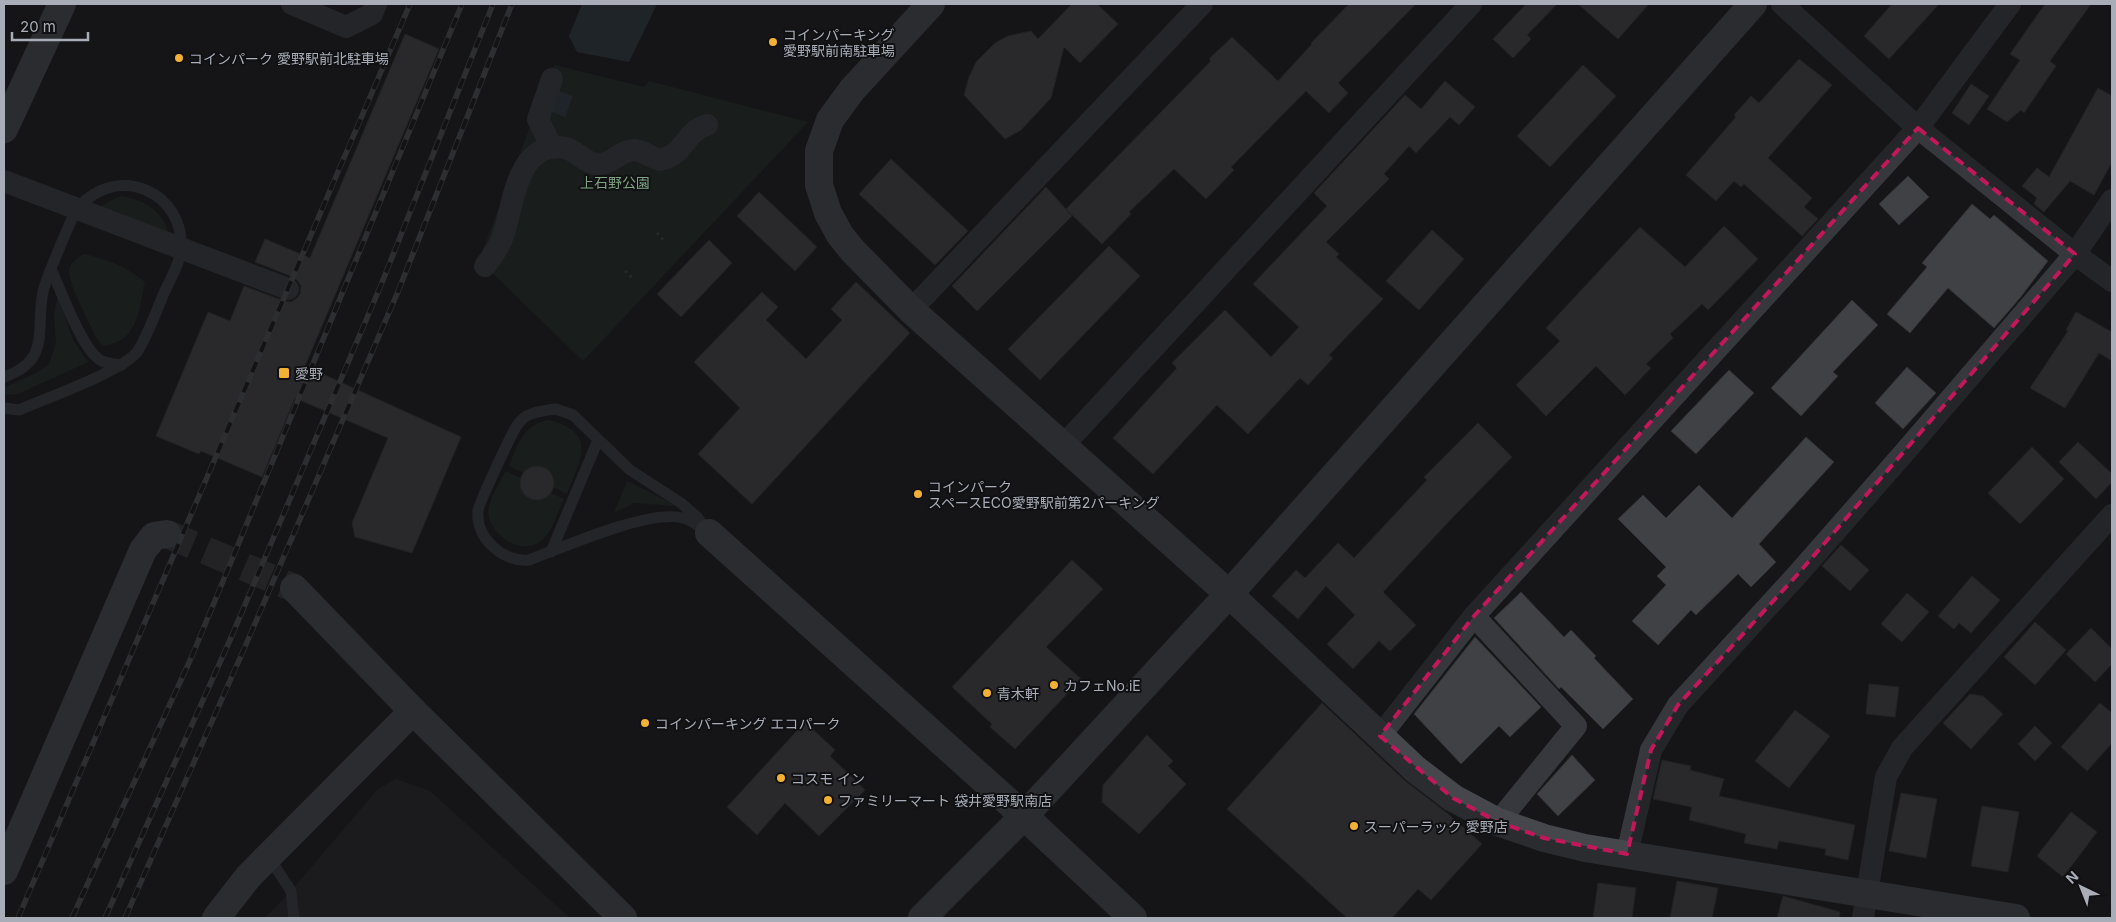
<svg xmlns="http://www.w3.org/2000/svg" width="2116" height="922" font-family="Inter,'Noto Sans JP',sans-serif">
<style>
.built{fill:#222225}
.green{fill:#1e261f}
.water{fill:#2c353c}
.building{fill:#404145;stroke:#303034}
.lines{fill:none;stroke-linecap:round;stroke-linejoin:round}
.secondary-tunnel{stroke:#333438;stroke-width:28;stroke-dasharray:28 14;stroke-linecap:butt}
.path{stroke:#3d3f44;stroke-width:3;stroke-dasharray:2.5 4;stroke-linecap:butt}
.lane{stroke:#37383d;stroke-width:11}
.street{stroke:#37383d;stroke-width:22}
.secondary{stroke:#45474d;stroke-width:28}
.rail-casing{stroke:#4a4c52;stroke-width:5.5}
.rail{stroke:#111113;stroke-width:4;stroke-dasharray:11;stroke-linecap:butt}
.marked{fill:none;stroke:#c2185b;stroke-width:4;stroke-dasharray:10 6;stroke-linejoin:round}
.poi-dot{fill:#f2b134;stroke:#111113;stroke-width:2}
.labels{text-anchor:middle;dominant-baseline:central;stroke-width:4;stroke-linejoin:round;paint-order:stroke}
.poi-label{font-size:14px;fill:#a8adb8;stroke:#111113;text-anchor:start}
.park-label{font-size:14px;fill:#7fa381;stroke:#111113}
</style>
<rect width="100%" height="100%" fill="#161618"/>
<path class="built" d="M396,779L430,791L570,918H265L291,891L378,789Z"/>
<g class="green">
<path d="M554,65L644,87L649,81L808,122L583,361L479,260Z"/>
<path d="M122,196C153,202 176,222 166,255L89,222C95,208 107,201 122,196Z"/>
<path d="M84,254C107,259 126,267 145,282C138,311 139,341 103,346L97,339C90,324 70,287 69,272C69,263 77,258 84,254Z"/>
<path d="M58,296L73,340L88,362L18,394L4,395V388L38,372L49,364L56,343L54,312Z"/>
<path d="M549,420C598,433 581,459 567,494L509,466C517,446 524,423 549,420Z"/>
<path d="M506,471L564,499C558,511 554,527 545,537C528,558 494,540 489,517C486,502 499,484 506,471Z"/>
<path d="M627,481L677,506L634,503L614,513Z"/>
</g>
<g class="water">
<path d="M582,4H657L629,62L577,52L569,36Z"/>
<path d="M554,89L573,96L565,117L546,110Z"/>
</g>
<g class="building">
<path d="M1072,4H1097L1118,24L1080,63L1064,47L1051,98L1021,130L1005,139L964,95L969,77L976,62L995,43L1008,36L1031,31L1038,39Z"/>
<path d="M1349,4H1416L1338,83L1348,93L1329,113L1306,91L1231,167L1234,170L1206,199L1174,169L1129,212L1131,214L1102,244L1066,209L1211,61L1209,59L1232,37L1278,81L1312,44L1311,43Z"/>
<path d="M1526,4H1557L1527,35L1531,39L1513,58L1493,39Z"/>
<path d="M1578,4H1649L1618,39Z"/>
<path d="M1892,4H1939L1889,59L1864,36Z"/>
<path d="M2045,4H2091L2050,61L2056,66L2024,113L2021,110L2007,122L1987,109L2020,60L2010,54Z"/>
<path d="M405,34L439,49L305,366L461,437L412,553L355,537L352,523L388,438L295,398L262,477L201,451L199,454L156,436L208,312L230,321L244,286L284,301L291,302L296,299L300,294L301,286L298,281L293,277L255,262L265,239L310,258Z"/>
<path d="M1799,59L1832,85L1768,158L1812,198L1804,207L1818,219L1802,236L1744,184L1741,187L1734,181L1716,201L1686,175L1736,117L1734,115L1751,96L1759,103Z"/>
<path d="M1583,65L1616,96L1550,167L1517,136Z"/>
<path d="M1445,81L1475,107L1459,125L1450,117L1416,153L1409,146L1384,174L1389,179L1326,242L1339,254L1336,257L1383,299L1329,355L1333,358L1308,385L1300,378L1248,434L1217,405L1153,474L1113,438L1177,368L1172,363L1225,310L1271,357L1299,327L1253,284L1327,206L1314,193L1405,95L1421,109Z"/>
<path d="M1971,84L1989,96L1969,125L1952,113Z"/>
<path d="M2098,88L2112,96V162L2094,195L2070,181L2044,212L2034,204L2037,198L2022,186L2037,168L2049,177Z"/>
<path d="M891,159L968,231L935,265L859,194Z"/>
<path d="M1908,176L1929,197L1899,225L1879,204Z"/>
<path d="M1046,187L1072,216L977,311L952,286Z"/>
<path d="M759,192L817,247L795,271L737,216Z"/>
<path d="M1972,204L1990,219L1994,215L2048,261L2020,298L1994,328L1948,288L1910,333L1887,314L1927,267L1922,263Z"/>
<path d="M1724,226L1758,259L1708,310L1702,304L1670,334L1673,338L1646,364L1651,368L1625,395L1596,366L1546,416L1516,385L1560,341L1546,328L1640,227L1685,267Z"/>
<path d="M1432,230L1464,259L1419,310L1386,281Z"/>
<path d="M709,240L732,263L681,317L657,294Z"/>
<path d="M1109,246L1140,276L1040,380L1008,349Z"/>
<path d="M856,282L910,333L752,504L698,454L740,408L694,362L762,292L778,307L766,320L806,359L842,320L831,309Z"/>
<path d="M1852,300L1878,325L1833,372L1838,376L1801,416L1771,388Z"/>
<path d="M2076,312L2112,332V361L2099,353L2065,408L2030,388L2068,331L2066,330Z"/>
<path d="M1907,367L1936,393L1903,429L1875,403Z"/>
<path d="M1729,370L1754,393L1696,454L1671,431Z"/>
<path d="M1478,423L1512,457L1453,517L1383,592L1416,625L1390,651L1379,641L1353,669L1327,644L1355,615L1326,586L1298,619L1272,596L1296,570L1305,578L1338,543L1354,558L1427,480L1424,477Z"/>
<path d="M1806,437L1834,462L1759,544L1776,562L1751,587L1738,574L1696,615L1691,610L1658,645L1632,621L1666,585L1657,576L1666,567L1618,519L1643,495L1666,518L1699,485L1732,518Z"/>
<path d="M2078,442L2112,474V482L2096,499L2059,462Z"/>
<path d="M2032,447L2064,479L2020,524L1988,493Z"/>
<circle cx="537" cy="483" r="17"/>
<path d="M1841,545L1869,570L1850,591L1822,566Z"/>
<path d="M1072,560L1103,589L1046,647L1081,679L1015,749L990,727L992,724L952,687Z"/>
<path d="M1972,576L2000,600L1971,633L1959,623L1954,629L1938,616Z"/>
<path d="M1521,592L1564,637L1571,630L1596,656L1594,658L1633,699L1603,729L1561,687L1559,689L1494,618Z"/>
<path d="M1907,593L1929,612L1902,642L1881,624Z"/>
<path d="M2035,622L2066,650L2035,685L2004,657Z"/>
<path d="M2091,628L2112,649V664L2095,682L2066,654Z"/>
<path d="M1475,637L1541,707L1510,737L1499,726L1461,764L1414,714Z"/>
<path d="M1869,684L1899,687L1895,717L1866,714Z"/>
<path d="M1970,694L1983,696L2003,714L1971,749L1943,723Z"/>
<path d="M1322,703L1404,780L1447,813L1482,844L1431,900L1418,889L1392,918H1347L1227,809Z"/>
<path d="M2100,703L2112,713V743L2087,771L2061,747Z"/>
<path d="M1795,710L1830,736L1789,788L1755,761Z"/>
<path d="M805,722L835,750L830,756L865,790L819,836L785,803L757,835L727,807Z"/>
<path d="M2035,726L2052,743L2035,761L2018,744Z"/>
<path d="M1147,735L1173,761L1168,766L1186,784L1139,834L1102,802L1103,785Z"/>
<path d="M1572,755L1595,780L1558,816L1537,794Z"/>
<path d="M1662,760L1691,766L1690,770L1724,779L1719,796L1855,825L1848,860L1825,855L1826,849L1779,841L1777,849L1744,843L1746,834L1689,820L1692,807L1653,799Z"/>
<path d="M1901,793L1937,799L1926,858L1889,851Z"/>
<path d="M1982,806L2019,812L2008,872L1971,866Z"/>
<path d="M2071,812L2097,832L2063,877L2037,856Z"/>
<path d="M1677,881L1718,888L1712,918H1670Z"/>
<path d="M1598,883L1636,888L1632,918H1593Z"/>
<path d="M1783,896L1840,912L1839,918H1777Z"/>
</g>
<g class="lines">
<path class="secondary-tunnel" d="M167,534L294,588"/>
<g class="path">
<path d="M657,233L666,243"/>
<path d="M625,271L635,280"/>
</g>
<g class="lane">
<path d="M51,269C61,290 83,353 102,361C108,364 116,364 122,365"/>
<path d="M4,377C52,360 35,330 43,292C45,281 72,216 78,208C117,162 186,192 181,251C180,263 169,282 164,293C158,307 145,342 137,352C121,372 46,398 19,410L4,408"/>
<path d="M556,409L573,415L630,470L681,503L697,517L709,533C701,528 692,520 683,518C649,509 564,547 529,560C504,563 475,538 478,511C478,505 513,430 518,424C526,412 542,411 556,409Z"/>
<path d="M551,552L598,440"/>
<path d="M268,856L291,891L294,918"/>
</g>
<g class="street">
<path d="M292,4L346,27L372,14L376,4"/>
<path d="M1782,4L1918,128L2075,254L2112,281"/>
<path d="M552,148L538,119L552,79"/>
<path d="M4,181L288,289"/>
<path d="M485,266C492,257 499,247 503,236C513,207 516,146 559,147C575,147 582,162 596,164C611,166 621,149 635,150C643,151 652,158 660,160C687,154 683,132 707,125"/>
<path d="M911,310L1202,4"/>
<path d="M1062,447L1471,4"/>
<path d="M1474,616L1576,726L1498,822"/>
<path d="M1380,736L1474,616L1918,128L2010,4"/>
<path d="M1627,854L1651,750L1678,705L1797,575L1904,453L2075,254L2112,200"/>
<path d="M1863,918L1886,777L1902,748L2112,515"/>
</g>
<g class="secondary">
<path d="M931,4L852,90L830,120L819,151V185L828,213L840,235L853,251L911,310L1229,594L1415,769L1453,798L1498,822L1544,838L1585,848L2016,918"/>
<path d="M4,129L62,4"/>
<path d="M709,533L1024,816L1133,918"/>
<path d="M294,588L413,711L623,918"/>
<path d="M4,871L143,550L154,536L167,534"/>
<path d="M216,918L248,877L413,711"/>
<path d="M922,918L1024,816L1229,594L1753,4"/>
</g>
<defs>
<g id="rail">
<path d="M18,918L410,4"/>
<path d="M72,918L192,656L462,4"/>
<path d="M105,918L230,640L381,285L493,4"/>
<path d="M125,918L244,649L397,294L512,4"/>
</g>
</defs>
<use href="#rail" class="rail-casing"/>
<use href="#rail" class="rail"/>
</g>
<path d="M0 0H2116V922H0ZM1918,128L2075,254L1797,575L1678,705L1651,750L1627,854L1544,838L1498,822L1453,798L1380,736L1474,616Z" fill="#161618" fill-opacity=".55" fill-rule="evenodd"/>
<path class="marked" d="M1918,128L2075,254L1797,575L1678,705L1651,750L1627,854L1544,838L1498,822L1453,798L1380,736L1474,616Z"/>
<g class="poi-dot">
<circle cx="773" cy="42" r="5"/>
<circle cx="179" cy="58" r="5"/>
<rect x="278" y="367" width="12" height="12" rx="2.5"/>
<circle cx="918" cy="494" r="5"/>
<circle cx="1054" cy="685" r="5"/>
<circle cx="987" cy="693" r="5"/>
<circle cx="645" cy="723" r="5"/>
<circle cx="781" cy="778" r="5"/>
<circle cx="828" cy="800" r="5"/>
<circle cx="1354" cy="826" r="5"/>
</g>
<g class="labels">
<g class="poi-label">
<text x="783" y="34">コインパーキング<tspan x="783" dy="16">愛野駅前南駐車場</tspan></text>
<text x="189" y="58">コインパーク 愛野駅前北駐車場</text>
<text x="295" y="373">愛野</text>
<text x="928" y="486">コインパーク<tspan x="928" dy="16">スペースECO愛野駅前第2パーキング</tspan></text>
<text x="1064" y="685">カフェNo.iE</text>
<text x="997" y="693">青木軒</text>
<text x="655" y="723">コインパーキング エコパーク</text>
<text x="791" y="778">コスモ イン</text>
<text x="838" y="800">ファミリーマート 袋井愛野駅南店</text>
<text x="1364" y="826">スーパーラック 愛野店</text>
</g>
<g class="park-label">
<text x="615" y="182">上石野公園</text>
</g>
</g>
<rect width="2116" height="922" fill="none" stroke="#a8adb8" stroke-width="10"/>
<g transform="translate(2081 887) rotate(317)" stroke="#111113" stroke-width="4" paint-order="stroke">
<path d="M0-4L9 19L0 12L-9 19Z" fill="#a8adb8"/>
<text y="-8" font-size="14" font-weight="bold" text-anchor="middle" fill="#a8adb8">N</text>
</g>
<path d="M12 32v8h76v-8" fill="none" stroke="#a8adb8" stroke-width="2.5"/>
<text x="20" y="32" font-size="15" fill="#a8adb8" stroke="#111113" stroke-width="4" paint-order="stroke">20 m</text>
</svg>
